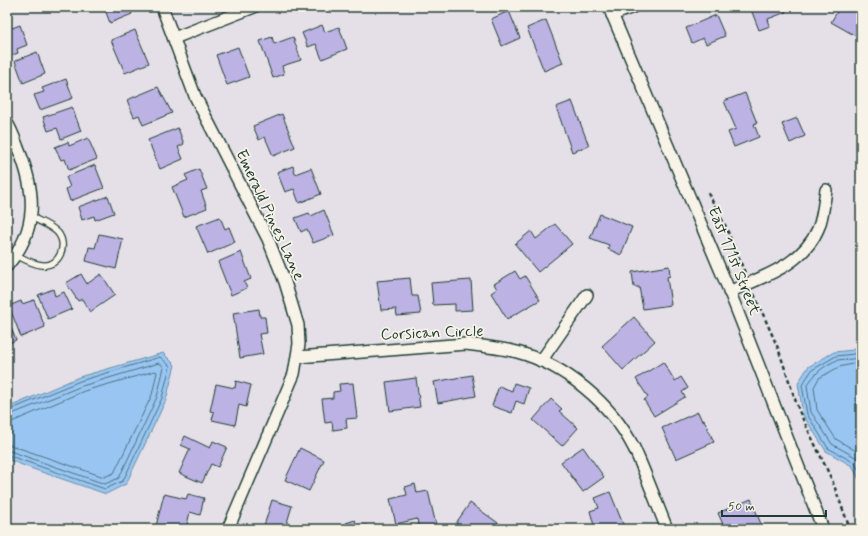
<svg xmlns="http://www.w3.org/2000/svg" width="868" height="536" font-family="Mynerve,sans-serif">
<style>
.water{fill:#98c5f2;stroke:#688fa6}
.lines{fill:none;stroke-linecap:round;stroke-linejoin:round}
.shore{stroke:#4f7380;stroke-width:1}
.building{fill:#bcb2e4;stroke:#1f3d34}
.service-casing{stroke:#1f3d34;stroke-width:8}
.minor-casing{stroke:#1f3d34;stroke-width:14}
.path{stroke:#1f3d34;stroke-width:2.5;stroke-dasharray:4 3;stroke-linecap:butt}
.service{stroke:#f7f3e8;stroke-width:5.5}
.minor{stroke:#f7f3e8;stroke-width:11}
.labels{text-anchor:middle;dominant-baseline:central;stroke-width:3.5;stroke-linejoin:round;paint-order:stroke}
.street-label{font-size:16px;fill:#1f3d34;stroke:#f7f3e8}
</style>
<rect width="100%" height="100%" fill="#e5e0e7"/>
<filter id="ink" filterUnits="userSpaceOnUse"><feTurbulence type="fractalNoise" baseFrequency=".025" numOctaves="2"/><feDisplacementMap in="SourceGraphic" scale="8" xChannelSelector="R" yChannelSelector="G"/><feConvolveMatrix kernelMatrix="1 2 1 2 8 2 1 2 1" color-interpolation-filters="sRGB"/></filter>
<g filter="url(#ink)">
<g class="water">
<path d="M861,339V483L852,466L826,451L803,415L798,383L808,367L834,352L853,350Z"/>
<path d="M163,353L175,365L166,400L126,484L106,494L30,468L7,459V408L79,377Z"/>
</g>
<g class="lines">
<g class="shore">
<path d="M861,346L854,354L836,356L812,370L802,385L807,414L828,448L855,463L861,474"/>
<path d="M861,354C855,362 846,358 838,360C825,364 813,375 807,386L811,412L832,444L857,458L861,463"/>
<path d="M861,362L839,367L819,378L814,387L817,410L836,439L861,454"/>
<path d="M7,411L80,381L160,357L170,366L162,398L123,481L105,489L7,455"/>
<path d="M7,416L82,386L159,363L164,367L157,397L119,478L105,484L7,450"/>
<path d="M7,422L14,421L84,391L155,371L157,372L152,395L114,473L104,477L7,444"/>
</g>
</g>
<g class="building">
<path d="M104,7H129L132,14L110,23Z"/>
<path d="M750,7H784L786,12L768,19L770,26L759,30Z"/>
<path d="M840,7H850L861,14V39L831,22Z"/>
<path d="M509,11L520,38L502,46L491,19Z"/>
<path d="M716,15L725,36L706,44L703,38L692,43L686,28Z"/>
<path d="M546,20L563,63L544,71L527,28Z"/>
<path d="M20,25L27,45L17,49L18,53L7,57V30Z"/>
<path d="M322,25L325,32L339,27L347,49L322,59L316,44L308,47L302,33Z"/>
<path d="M135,30L149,63L125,73L111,40Z"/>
<path d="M272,37L274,44L293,37L301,60L282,66L284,74L273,78L260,41Z"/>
<path d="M238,47L249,77L227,85L216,55Z"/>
<path d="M37,52L45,74L23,83L15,61Z"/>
<path d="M66,79L73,98L40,110L34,95L44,92L42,88Z"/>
<path d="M158,87L172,113L143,125L139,115L134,117L127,100Z"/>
<path d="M745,93L757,123L754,124L759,137L734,147L728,132L736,129L724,101Z"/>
<path d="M572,101L589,146L572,152L556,107Z"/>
<path d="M72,107L81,131L61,139L57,128L48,131L43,117Z"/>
<path d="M282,114L295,147L273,156L265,137L259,140L253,126Z"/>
<path d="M797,118L805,136L790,143L782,124Z"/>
<path d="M178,128L184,144L178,147L183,159L160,169L148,140Z"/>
<path d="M88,138L97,159L69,170L65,159L61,160L55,147L68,142L69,146Z"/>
<path d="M95,165L104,188L70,201L66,189L70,187L66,177Z"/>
<path d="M293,166L295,174L311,168L321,194L299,203L294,189L285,192L277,172Z"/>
<path d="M199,169L207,189L201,191L207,208L184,217L172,187L188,180L185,175Z"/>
<path d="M108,196L114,213L95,220L94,216L82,220L78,207Z"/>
<path d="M324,210L334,235L313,243L307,229L301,232L295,218L309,213L311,216Z"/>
<path d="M600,214L632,227L621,255L608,249L609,245L590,238Z"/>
<path d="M220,217L225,229L229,227L235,242L208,254L196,226Z"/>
<path d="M555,224L572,244L538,272L515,244L531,231L536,239Z"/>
<path d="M99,234L123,239L116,269L86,261L89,247L95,248Z"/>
<path d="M241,252L251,279L244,282L247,288L231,295L218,262Z"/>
<path d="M669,266L670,276L667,277L671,305L643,309L639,287H634L632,272Z"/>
<path d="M515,271L520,279L525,276L540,300L507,319L491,293L497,289L494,284Z"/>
<path d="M81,274L87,284L101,274L115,295L90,312L82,299L78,301L66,283Z"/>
<path d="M410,278L412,296H418L421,314L397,316L396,309L381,310L377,281Z"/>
<path d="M471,280L473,310L455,311V304L433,305L431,283Z"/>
<path d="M53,289L55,296L64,292L72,309L48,319L38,295Z"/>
<path d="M34,300L45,327L21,337L9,306L21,301L22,304Z"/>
<path d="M259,309L260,317H265L267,333L259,334L263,354L240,358L233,313Z"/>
<path d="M634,317L655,341L623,370L602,346Z"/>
<path d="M7,323H9L16,340L7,344Z"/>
<path d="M663,362L675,381L681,377L688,388L682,392L685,397L654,416L644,400L648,397L636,379Z"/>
<path d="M472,375L476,396L438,403L434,382Z"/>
<path d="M416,378L420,407L390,411L386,382Z"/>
<path d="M236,381L251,385L246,407L239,405L235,425L212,420L214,412L210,411L216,384L235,388Z"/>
<path d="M353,383L357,418L346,419L347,428L333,430L332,422L325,423L322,399L333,398V392L340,391L339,384Z"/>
<path d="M514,383L529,388L524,404L516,401L512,413L492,406L499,386L512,391Z"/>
<path d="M551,399L562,409L559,411L578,428L562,446L533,420Z"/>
<path d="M698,412L702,421L704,420L714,442L676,459L662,428Z"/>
<path d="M185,436L210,448L213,441L227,447L218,467L211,464L202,483L179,473L190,449L181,445Z"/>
<path d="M583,447L604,477L583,492L561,462Z"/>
<path d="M300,448L324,460L309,491L285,480Z"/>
<path d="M415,484L417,493L428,491L436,525L419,529L417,519L396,524L390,499L407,495L405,487Z"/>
<path d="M610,492L625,529H595L590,511L599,508L595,498Z"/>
<path d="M164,494L186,499L188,494L204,498L200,515L190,512L186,529H171L156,526Z"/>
<path d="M751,499L763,529H725L718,513Z"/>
<path d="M272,500L292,506L285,529H263Z"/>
<path d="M470,503L501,525L498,529H465L456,523Z"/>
<path d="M355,520L358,528L366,525L367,529H348L346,523Z"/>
</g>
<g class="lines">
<defs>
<path id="service" d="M16,255C24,259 32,264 42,265C59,267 68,246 58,233C52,226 39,221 31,217"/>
<g id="minor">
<path d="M162,7L195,96L268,239L285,282L298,325L299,344L294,374L228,529"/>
<path d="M609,7L731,295L823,529"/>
<path d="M612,15L633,7"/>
<path d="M174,38L254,7"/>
<path d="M7,123C12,131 15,140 18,148C36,191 39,229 7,266"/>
<path d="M729,292C762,277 803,265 818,229C823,218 824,202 826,190"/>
<path d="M298,357L466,344C483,346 500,348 517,352C565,365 611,403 634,448C646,474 656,502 667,529"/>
<path d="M541,361L587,295"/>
</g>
</defs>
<use href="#service" class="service-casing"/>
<use href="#minor" class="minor-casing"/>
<g class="path">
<path d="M708,193L725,225L745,273"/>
<path d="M754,294L778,348L799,411L832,480L850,529"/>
</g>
<use href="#service" class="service"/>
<use href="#minor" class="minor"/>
</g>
</g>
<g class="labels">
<g class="street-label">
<text transform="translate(270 215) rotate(65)">Emerald Pines Lane</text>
<text transform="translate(734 261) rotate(68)">East 171st Street</text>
<text transform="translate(432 333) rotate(-2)">Corsican Circle</text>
</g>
</g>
<rect width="868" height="536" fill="none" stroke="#f7f3e8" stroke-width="24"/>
<rect x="12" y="12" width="844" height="512" fill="none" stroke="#1f3d34" stroke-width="1.5" filter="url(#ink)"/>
<path d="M722 510v6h104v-6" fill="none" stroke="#1f3d34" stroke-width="2"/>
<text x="728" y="510" font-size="12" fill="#1f3d34" stroke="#f7f3e8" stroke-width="3" paint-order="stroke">50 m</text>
</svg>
